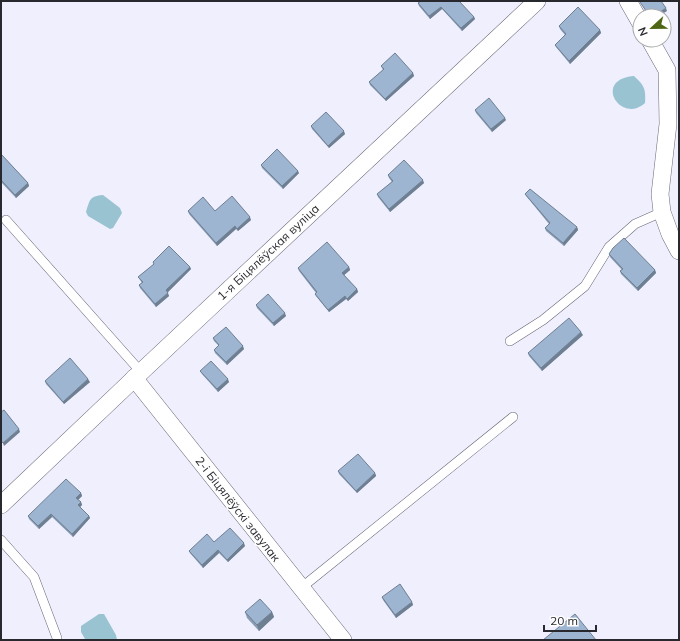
<svg xmlns="http://www.w3.org/2000/svg" width="680" height="641" font-family="Mulish,sans-serif">
<style>
.water{fill:#9ac3d1}
.lines{fill:none;stroke-linecap:round;stroke-linejoin:round}
.service-casing{stroke:#686875;stroke-width:10}
.minor-casing{stroke:#686875;stroke-width:18}
.service{stroke:#fff;stroke-width:9}
.minor{stroke:#fff;stroke-width:17}
.wall{fill:#889cb4}
.shaded-wall{fill:#6f7f92}
.building{fill:#9eb5d1;stroke:#6f7f92}
.labels{text-anchor:middle;dominant-baseline:central;stroke-width:3.5;stroke-linejoin:round;paint-order:stroke}
.street-label{font-size:12px;fill:#28292e;stroke:#fefefe}
</style>
<rect width="100%" height="100%" fill="#efeffe"/>
<g class="water">
<path d="M634,76C644,85 646,89 645,103C643,105 639,107 637,108C615,115 597,79 634,76Z"/>
<path d="M103,195L120,208L122,213L113,228L110,229L88,216L86,212C90,200 89,196 103,195Z"/>
<path d="M99,614H104L116,635L117,640L85,639L81,632V626Z"/>
</g>
<g class="lines">
<defs>
<g id="service">
<path d="M6,220L141,372"/>
<path d="M510,341L543,320L585,286L609,247L635,224L662,212"/>
<path d="M1,540L34,577L57,638"/>
<path d="M301,588L513,417"/>
</g>
<g id="minor">
<path d="M628,1L640,22"/>
<path d="M650,40L667,70L668,124L660,194L662,212L670,234L679,251"/>
<path d="M134,378L343,640"/>
<path d="M1,505L141,372L537,1"/>
</g>
</defs>
<use href="#service" class="service-casing"/>
<use href="#minor" class="minor-casing"/>
<use href="#service" class="service"/>
<use href="#minor" class="minor"/>
</g>
<g class="wall">
<path d="M421,1L474,17L475,19L462,31L442,9L430,19L419,6L418,3Z"/>
<path d="M559,26L600,30L601,33L570,64L556,47L555,45L565,35L560,29Z"/>
<path d="M381,66L413,73L414,76L386,101L370,85L369,82L383,70Z"/>
<path d="M475,110L506,120L492,132L476,113Z"/>
<path d="M311,126L345,134L329,148L312,129Z"/>
<path d="M1,154L28,183L29,186L16,198L1,182Z"/>
<path d="M261,165L299,173L283,189L262,168Z"/>
<path d="M388,175L424,183L390,212L378,197L377,194L392,182L389,178Z"/>
<path d="M525,194L577,227L578,230L564,246L546,231L545,228L549,224L527,197Z"/>
<path d="M188,211H215L251,220L238,231L236,229L217,246L189,214Z"/>
<path d="M609,254L655,270L656,273L638,291L621,274L620,271L622,270L610,257Z"/>
<path d="M153,262L190,267L191,269L167,293L169,296L156,307L140,288L139,285L142,283L138,277L154,264Z"/>
<path d="M349,267L350,270L344,275L357,289L358,292L348,301L346,299L329,312L316,296L315,294L316,293L299,271L298,268Z"/>
<path d="M256,305L286,316L274,326L257,308Z"/>
<path d="M583,335L542,371L529,356L528,353Z"/>
<path d="M213,338L244,349L227,365L215,353L214,350L219,346L214,341Z"/>
<path d="M200,371L229,382L218,392L202,374Z"/>
<path d="M45,381L90,382L64,404L46,384Z"/>
<path d="M338,471L375,473L376,476L357,493L339,474Z"/>
<path d="M81,493L82,496L78,500L81,502L82,505L80,507L89,516L90,518L73,537L52,517L39,529L29,519L28,516Z"/>
<path d="M214,542L245,546L228,562L219,553L203,568L190,553L189,551Z"/>
<path d="M382,597L412,602L413,605L396,618L383,600Z"/>
<path d="M245,612H272L274,617L259,631L247,618Z"/>
</g>
<g class="shaded-wall">
<path d="M441,7L442,9L430,19L429,16Z"/>
<path d="M666,8L667,11L659,16H654Z"/>
<path d="M474,17L475,19L462,31L461,28Z"/>
<path d="M600,30L601,33L570,64L569,61Z"/>
<path d="M413,73L414,76L386,101L385,99Z"/>
<path d="M505,118L506,120L492,132L491,129Z"/>
<path d="M344,131L345,134L329,148L328,146Z"/>
<path d="M298,171L299,173L283,189L282,186Z"/>
<path d="M423,180L424,183L390,212L389,209Z"/>
<path d="M28,183L29,186L16,198L15,195Z"/>
<path d="M250,217L251,220L238,231L237,229Z"/>
<path d="M235,226L236,229L217,246L216,243Z"/>
<path d="M577,227L578,230L564,246L563,243Z"/>
<path d="M190,267L191,269L167,293L166,290Z"/>
<path d="M349,267L350,270L343,276L342,273Z"/>
<path d="M655,270L656,273L638,291L637,288Z"/>
<path d="M357,289L358,292L348,301L347,299Z"/>
<path d="M168,293L169,296L156,307L155,304Z"/>
<path d="M345,296L346,299L329,312L328,310Z"/>
<path d="M285,313L286,316L274,326L273,323Z"/>
<path d="M581,332L583,335L542,371L541,368Z"/>
<path d="M243,346L244,349L227,365L226,362Z"/>
<path d="M88,379L90,382L64,404L63,402Z"/>
<path d="M228,379L229,382L218,392L217,389Z"/>
<path d="M19,429L20,432L4,446L3,443Z"/>
<path d="M375,473L376,476L357,493L356,491Z"/>
<path d="M81,493L82,496L77,501L76,498Z"/>
<path d="M81,502L82,505L79,508L78,505Z"/>
<path d="M51,514L52,517L39,529L38,526Z"/>
<path d="M89,516L90,518L73,537L72,534Z"/>
<path d="M244,543L245,546L228,562L227,560Z"/>
<path d="M218,550L219,553L203,568L202,565Z"/>
<path d="M412,602L413,605L396,618L395,615Z"/>
<path d="M272,612L274,617L259,631L257,625Z"/>
</g>
<g class="building">
<path d="M421,1H459L474,17L461,28L441,7L429,16L418,3Z"/>
<path d="M641,1H661L666,8L654,16H648V14L640,2Z"/>
<path d="M578,7L600,30L569,61L555,45L566,34L559,26Z"/>
<path d="M395,53L413,73L385,99L369,82L384,69L381,66Z"/>
<path d="M489,98L505,118L491,129L475,110Z"/>
<path d="M326,112L344,131L328,146L311,126Z"/>
<path d="M277,149L298,171L282,186L261,165Z"/>
<path d="M1,154L28,183L15,195L1,180Z"/>
<path d="M404,160L423,180L389,209L377,194L393,181L388,175Z"/>
<path d="M530,189L577,227L563,243L545,228L550,223L525,194Z"/>
<path d="M232,196L250,217L237,229L235,226L216,243L188,211L203,197L215,211Z"/>
<path d="M624,238L655,270L637,288L620,271L623,269L609,254L613,248Z"/>
<path d="M327,242L349,267L342,273L357,289L347,299L345,296L328,310L315,294L317,292L298,268Z"/>
<path d="M169,246L190,267L166,290L168,293L155,304L139,285L143,282L138,277L154,264L153,262Z"/>
<path d="M268,294L285,313L273,323L256,305Z"/>
<path d="M569,318L581,332L541,368L528,353Z"/>
<path d="M226,327L243,346L226,362L214,350L219,345L213,338Z"/>
<path d="M70,358L88,379L63,402L45,381Z"/>
<path d="M211,361L228,379L217,389L200,371Z"/>
<path d="M4,410L19,429L3,443L1,441V412Z"/>
<path d="M358,454L375,473L356,491L338,471Z"/>
<path d="M66,479L81,493L76,498L81,502L78,505L89,516L72,534L51,514L38,526L28,516Z"/>
<path d="M230,528L244,543L227,560L218,550L202,565L189,551L207,534L214,542Z"/>
<path d="M400,584L412,602L395,615L382,597Z"/>
<path d="M260,599L272,612L257,625L245,612Z"/>
<path d="M575,614L596,640H543Z"/>
</g>
<g class="labels">
<g class="street-label">
<text transform="translate(268 252) rotate(-43)">1-я Біцялёўская вуліца</text>
<text transform="translate(238 509) rotate(52)">2-і Біцялёўскі завулак</text>
</g>
</g>
<rect width="680" height="641" fill="none" stroke="#28292e" stroke-width="4"/>
<g transform="translate(652 28) rotate(248)"><circle r="19" fill="#fefefe" stroke="#a8a9ab"/>
<path d="M0-3L7 15L0 10L-7 15Z" fill="#4e6514"/>
<text y="-6" font-size="11" font-weight="bold" text-anchor="middle" fill="#28292e">N</text>
</g>
<path d="M544 625v6h52v-6" fill="none" stroke="#28292e" stroke-width="2"/>
<text x="550" y="625" font-size="12" fill="#28292e" stroke="#fefefe" stroke-width="3" paint-order="stroke">20 m</text>
</svg>
